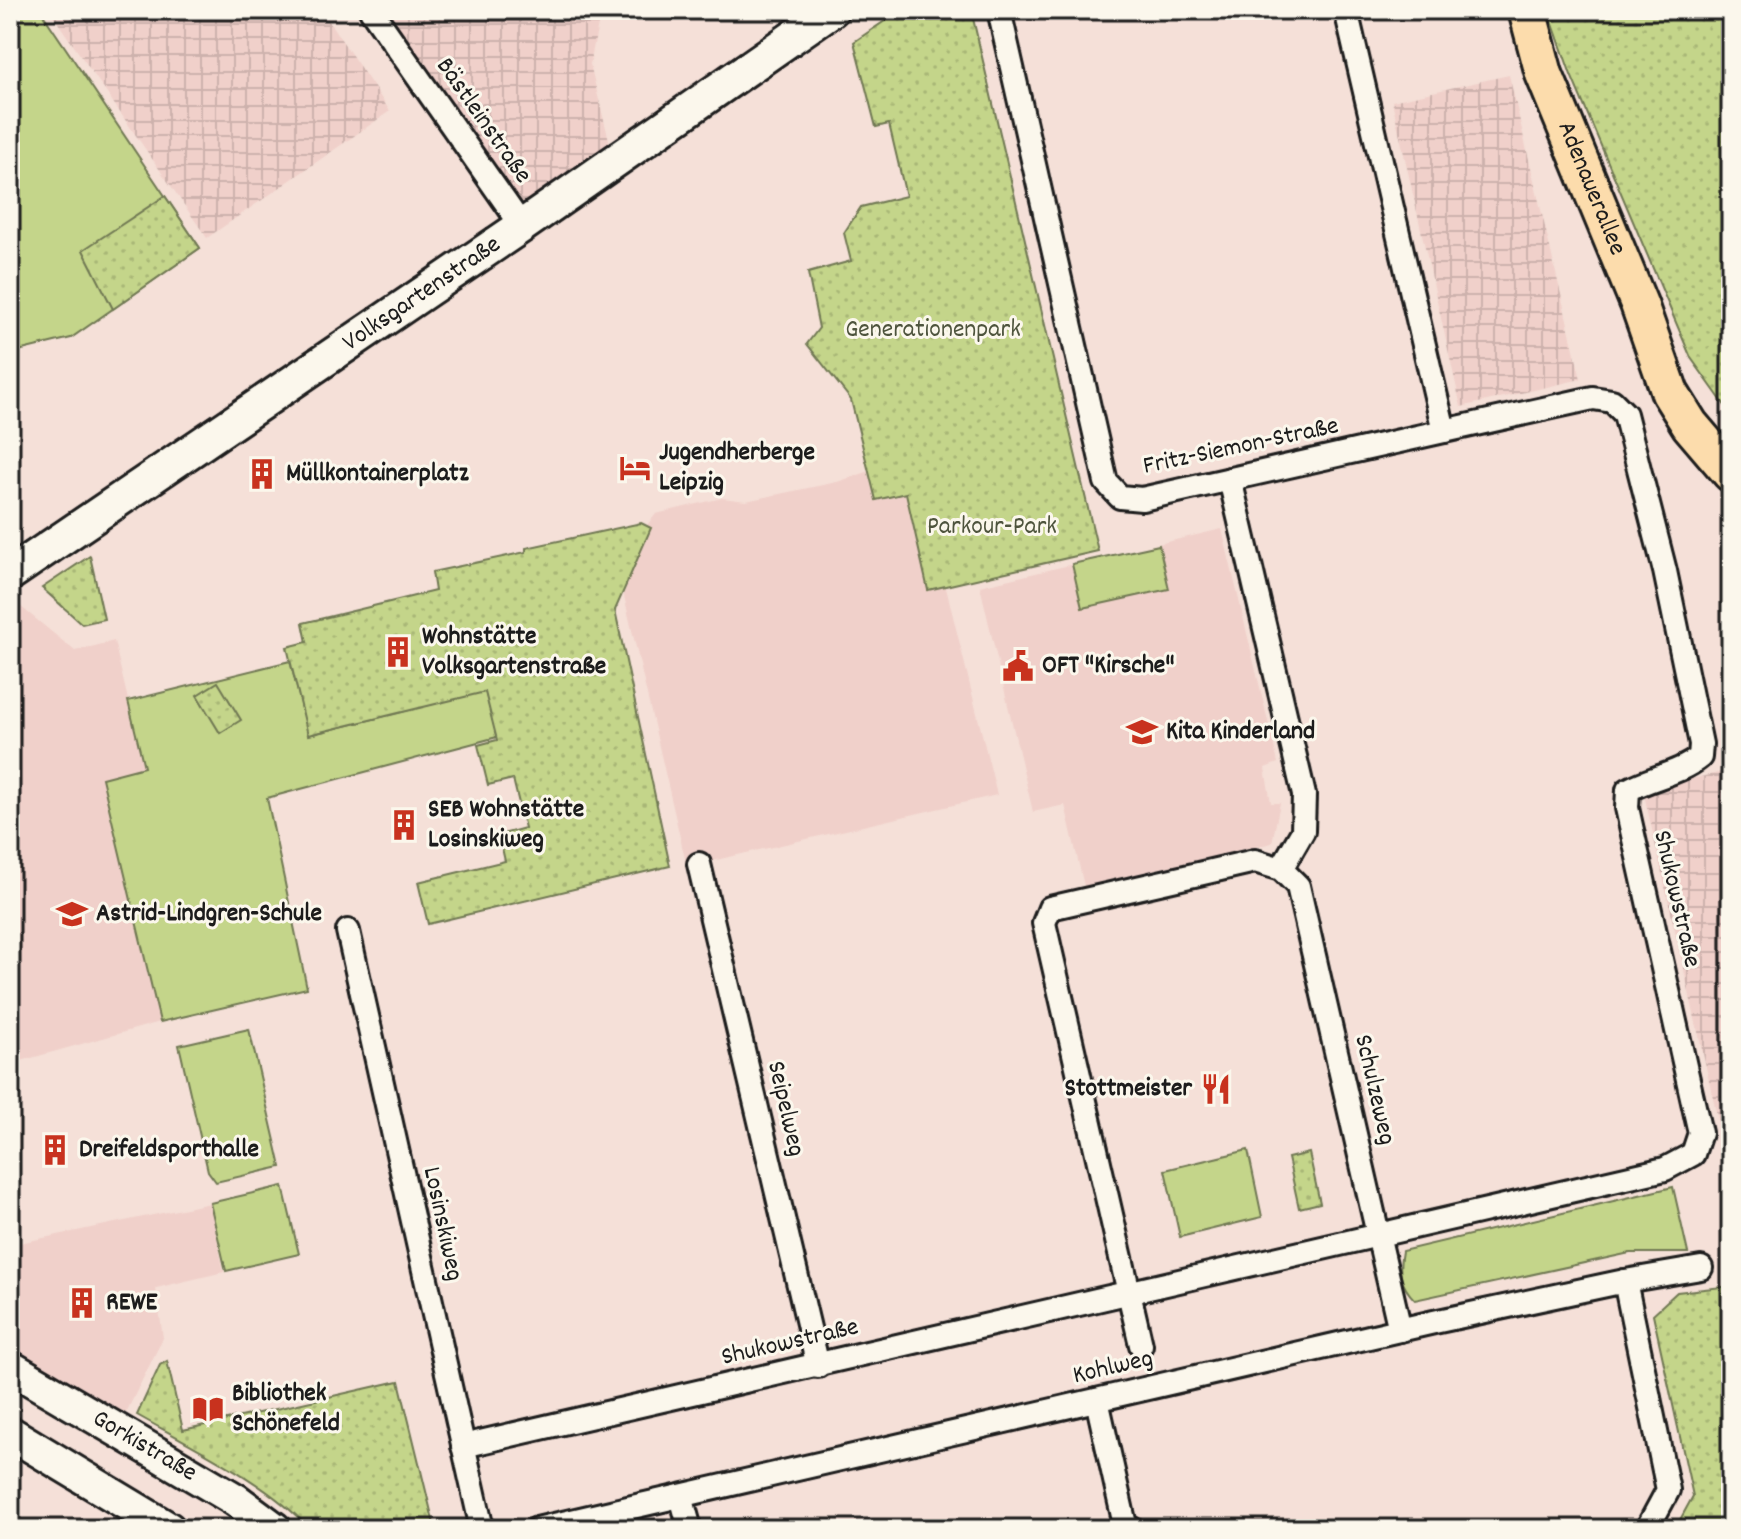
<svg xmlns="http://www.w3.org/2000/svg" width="1741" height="1539" font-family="Dekko,sans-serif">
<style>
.built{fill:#f0d0ca}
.industrial{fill:url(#industrial-grid)}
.grass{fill:#c4d58a;stroke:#707853;stroke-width:2}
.park{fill:url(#park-dots);stroke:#707853;stroke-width:2}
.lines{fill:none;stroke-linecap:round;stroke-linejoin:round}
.minor-casing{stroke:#1c1c1c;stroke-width:28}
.secondary-casing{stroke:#1c1c1c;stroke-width:38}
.primary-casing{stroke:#1c1c1c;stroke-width:42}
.minor{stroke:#fbf7ec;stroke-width:22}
.secondary{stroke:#fbf7ec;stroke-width:32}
.primary{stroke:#fcdcac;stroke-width:36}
.labels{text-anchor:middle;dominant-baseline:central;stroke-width:6;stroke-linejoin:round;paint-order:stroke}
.street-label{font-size:26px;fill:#1c1c1c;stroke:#fbf7ec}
.park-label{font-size:26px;fill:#4e543d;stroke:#fbf7ec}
.poi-label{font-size:26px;font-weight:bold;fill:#1c1c1c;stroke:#fbf7ec;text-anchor:start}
</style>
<defs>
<pattern id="industrial-grid" width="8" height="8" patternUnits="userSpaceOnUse" patternTransform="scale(2)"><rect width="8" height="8" fill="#f0d0ca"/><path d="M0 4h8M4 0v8" fill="none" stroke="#cdb2ad"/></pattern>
<pattern id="park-dots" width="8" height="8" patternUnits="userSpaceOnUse" patternTransform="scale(2)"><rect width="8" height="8" fill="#c4d58a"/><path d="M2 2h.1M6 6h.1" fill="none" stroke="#a8b676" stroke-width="1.8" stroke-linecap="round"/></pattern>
</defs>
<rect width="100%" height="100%" fill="#f5e0d8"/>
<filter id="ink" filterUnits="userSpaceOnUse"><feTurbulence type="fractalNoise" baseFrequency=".0125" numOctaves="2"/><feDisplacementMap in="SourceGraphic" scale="16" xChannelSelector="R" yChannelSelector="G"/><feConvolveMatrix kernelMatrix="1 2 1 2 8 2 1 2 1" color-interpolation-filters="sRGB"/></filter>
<g filter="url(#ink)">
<g class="built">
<path d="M870,471L918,474L997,795L699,864L686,863L618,570L632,543L656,514L722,498L746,501L837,482Z"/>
<path d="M1222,529L1278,763L1265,768L1271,803H1280L1272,843L1084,886L1065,805L1033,812L980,586Z"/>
<path d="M20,606L75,651L114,641L144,767L102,778L160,1022L10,1064V613Z"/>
<path d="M210,1203L224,1272L156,1288L163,1338L124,1417L10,1347V1245Z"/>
</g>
<g class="industrial">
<path d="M49,10H321L390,111L207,238Z"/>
<path d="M361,10H601L590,64L611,148L511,224Z"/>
<path d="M1509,75L1581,379L1461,407L1392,101Z"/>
<path d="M1731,770V1177L1643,790Z"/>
</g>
<g class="grass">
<path d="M10,10H40L200,248L71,338L10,353Z"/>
<path d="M1159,545L1169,589L1082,608L1072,564Z"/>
<path d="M290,661L309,735L485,691L497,737L267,798L307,988L160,1022L102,778L144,767L128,701Z"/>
<path d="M249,1029L281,1167L216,1182L208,1171L179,1045Z"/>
<path d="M1248,1150L1262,1217L1180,1237L1165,1170Z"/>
<path d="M283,1186L299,1254L226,1271L210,1203Z"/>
<path d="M1673,1187L1688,1253H1630L1415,1300C1400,1285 1398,1272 1402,1251Z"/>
</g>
<g class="park">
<path d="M901,10H971L1098,551L928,590L906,493L876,500L851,400L807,344L819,328L808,273L851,261L844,233L861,207L906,196L889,124L876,127L854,42Z"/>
<path d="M1548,10H1731V414L1691,358L1571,75Z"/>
<path d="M165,196L200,248L113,309L83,250Z"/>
<path d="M641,523L651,528L615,610L670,866L428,924L418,882L505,861L499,835L525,828L513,779L488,785L478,745L497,740L485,692L308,735L287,647L307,642L303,623L435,591L432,572L526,552V548Z"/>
<path d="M90,556L104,619L82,624L42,588Z"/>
<path d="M218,682L241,720L220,733L197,695Z"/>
<path d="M1309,1153L1320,1203L1299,1208L1288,1158Z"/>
<path d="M1731,1286V1529H1675L1693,1496L1653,1314L1677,1292Z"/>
<path d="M167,1361L183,1430L399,1381L434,1524L412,1529H309C272,1485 188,1444 137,1415L160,1365Z"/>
</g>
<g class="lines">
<defs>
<g id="minor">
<path d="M371,10L522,226"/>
<path d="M999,10L1106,482L1120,497L1142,499L1444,431L1346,10"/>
<path d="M1230,479L1304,795L1303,831L1281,869"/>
<path d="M699,864L818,1366"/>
<path d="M348,931L482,1529"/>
<path d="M1625,1281L1668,1490L1647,1529"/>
<path d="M1141,1345L1044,923L1050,908L1255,861L1281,869L1298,886L1400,1330"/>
<path d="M1097,1400L1125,1525L1132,1529"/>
<path d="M463,1446L1665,1169L1693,1154L1700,1133L1627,808L1628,790C1652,777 1679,774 1700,757L1701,744L1665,571L1625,414L1612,401L1593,398L1444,431"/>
<path d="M681,1496L690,1529"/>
<path d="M537,1529L1434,1322L1625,1281L1701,1268"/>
</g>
<g id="secondary">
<path id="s1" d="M10,574L522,226L832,10"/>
<path id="s2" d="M10,1367L236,1500L275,1529"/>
<path d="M10,1433L169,1529"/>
</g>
<g id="primary">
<path id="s3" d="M1527,10L1544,74L1639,304L1670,393L1690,425L1731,473"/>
</g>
</defs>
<use href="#minor" class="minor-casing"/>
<use href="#secondary" class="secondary-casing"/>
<use href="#primary" class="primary-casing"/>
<use href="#minor" class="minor"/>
<use href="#secondary" class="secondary"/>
<use href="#primary" class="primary"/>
</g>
</g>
<defs>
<symbol id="hotel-bare" viewBox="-9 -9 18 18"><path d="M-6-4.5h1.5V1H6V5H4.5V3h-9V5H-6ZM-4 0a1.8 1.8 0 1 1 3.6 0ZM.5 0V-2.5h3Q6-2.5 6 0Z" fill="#c8321e" stroke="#fbf7ec" stroke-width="2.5" paint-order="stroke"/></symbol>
<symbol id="building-bare" viewBox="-9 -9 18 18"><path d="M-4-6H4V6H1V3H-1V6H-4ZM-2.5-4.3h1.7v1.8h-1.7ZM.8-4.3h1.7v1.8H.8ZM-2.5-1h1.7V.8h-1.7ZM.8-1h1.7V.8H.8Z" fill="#c8321e" stroke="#fbf7ec" stroke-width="2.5" paint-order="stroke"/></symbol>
<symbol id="civic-bare" viewBox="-9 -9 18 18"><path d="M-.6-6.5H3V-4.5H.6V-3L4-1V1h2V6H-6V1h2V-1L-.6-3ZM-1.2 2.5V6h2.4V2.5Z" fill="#c8321e" stroke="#fbf7ec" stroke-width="2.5" paint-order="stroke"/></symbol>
<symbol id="school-bare" viewBox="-9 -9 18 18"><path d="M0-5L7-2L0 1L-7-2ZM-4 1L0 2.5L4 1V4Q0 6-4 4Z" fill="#c8321e" stroke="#fbf7ec" stroke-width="2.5" paint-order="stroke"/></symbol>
<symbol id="restaurant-bare" viewBox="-9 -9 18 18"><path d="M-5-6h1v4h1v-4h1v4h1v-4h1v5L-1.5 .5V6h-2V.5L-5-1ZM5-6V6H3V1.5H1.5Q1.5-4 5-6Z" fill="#c8321e" stroke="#fbf7ec" stroke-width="2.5" paint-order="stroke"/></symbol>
<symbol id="library-bare" viewBox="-9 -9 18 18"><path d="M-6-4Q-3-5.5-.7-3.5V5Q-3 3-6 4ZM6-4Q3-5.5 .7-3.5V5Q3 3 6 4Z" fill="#c8321e" stroke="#fbf7ec" stroke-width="2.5" paint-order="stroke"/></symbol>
</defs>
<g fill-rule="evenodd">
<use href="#hotel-bare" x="613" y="446" width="44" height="44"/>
<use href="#building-bare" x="240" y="452" width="44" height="44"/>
<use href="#building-bare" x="376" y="630" width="44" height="44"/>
<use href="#civic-bare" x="996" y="644" width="44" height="44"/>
<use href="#school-bare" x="1120" y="710" width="44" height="44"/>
<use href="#building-bare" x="382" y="803" width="44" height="44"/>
<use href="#school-bare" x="50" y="892" width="44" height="44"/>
<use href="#restaurant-bare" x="1194" y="1067" width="44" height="44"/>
<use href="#building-bare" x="33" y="1128" width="44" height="44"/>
<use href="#building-bare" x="60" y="1281" width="44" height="44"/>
<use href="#library-bare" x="186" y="1387" width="44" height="44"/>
</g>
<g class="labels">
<g class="street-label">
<text transform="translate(483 121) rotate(55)">Bästleinstraße</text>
<text stroke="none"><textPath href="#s3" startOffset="190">Adenauerallee</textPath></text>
<text stroke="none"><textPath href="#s1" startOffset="498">Volksgartenstraße</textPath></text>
<text transform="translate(1241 447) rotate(-12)">Fritz-Siemon-Straße</text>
<text transform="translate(1676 899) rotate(77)">Shukowstraße</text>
<text transform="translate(1374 1090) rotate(77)">Schulzeweg</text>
<text transform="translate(785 1109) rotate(77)">Seipelweg</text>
<text transform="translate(442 1224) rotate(78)">Losinskiweg</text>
<text transform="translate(790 1343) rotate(-13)">Shukowstraße</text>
<text transform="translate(1113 1368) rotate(-13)">Kohlweg</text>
<text stroke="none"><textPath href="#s2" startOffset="156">Gorkistraße</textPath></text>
</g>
<g class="park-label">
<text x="933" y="330">Generationenpark</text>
<text x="992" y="527">Parkour-Park</text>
</g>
<g class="poi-label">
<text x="659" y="453">Jugendherberge<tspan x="659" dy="30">Leipzig</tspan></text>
<text x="286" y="474">Müllkontainerplatz</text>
<text x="422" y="637">Wohnstätte<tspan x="422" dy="30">Volksgartenstraße</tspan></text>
<text x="1042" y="666">OFT "Kirsche"</text>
<text x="1166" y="732">Kita Kinderland</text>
<text x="428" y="810">SEB Wohnstätte<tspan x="428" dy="30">Losinskiweg</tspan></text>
<text x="96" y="914">Astrid-Lindgren-Schule</text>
<text x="1192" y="1089" text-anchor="end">Stottmeister</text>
<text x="79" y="1150">Dreifeldsporthalle</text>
<text x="106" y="1303">REWE</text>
<text x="232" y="1394">Bibliothek<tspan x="232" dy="30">Schönefeld</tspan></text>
</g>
</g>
<rect width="1741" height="1539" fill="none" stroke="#fbf7ec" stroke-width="40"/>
<rect x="20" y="20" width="1701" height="1499" fill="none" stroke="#1c1c1c" stroke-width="3" filter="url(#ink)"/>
</svg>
